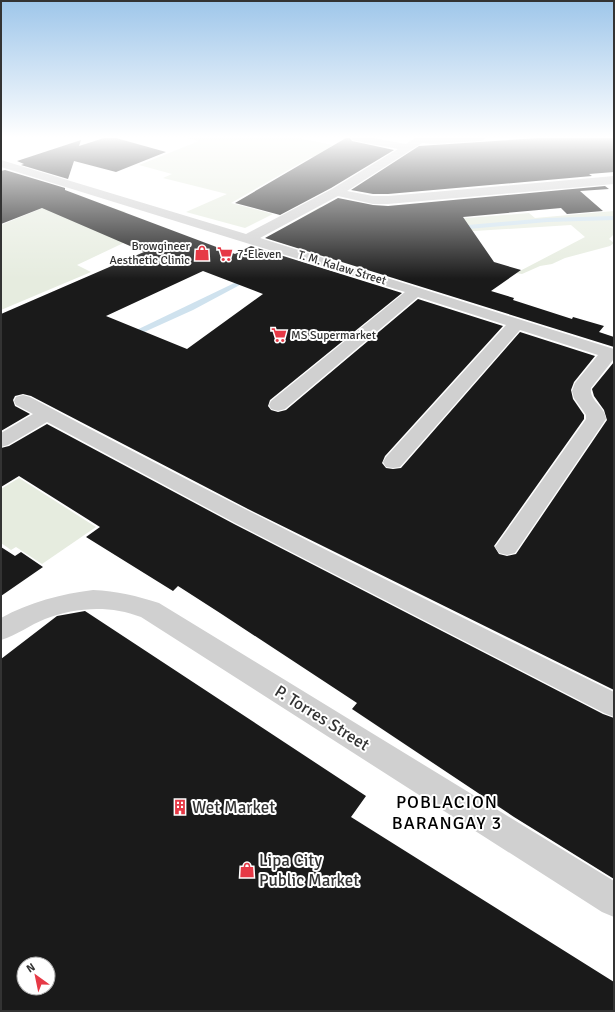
<svg xmlns="http://www.w3.org/2000/svg" width="615" height="1012" font-family="Signika,sans-serif">
<style>
.green{fill:#e6ecdf}
.lines{fill:none;stroke-linecap:round;stroke-linejoin:round}
.stream{fill:#cfe2ee;fill-rule:evenodd}
.building{fill:#1a1a1a;fill-rule:evenodd}
.minor{fill:#d0d0d0;fill-rule:evenodd}
.labels{text-anchor:middle;dominant-baseline:central;stroke-width:4;stroke-linejoin:round;paint-order:stroke}
.far-poi-label{font-size:12px;fill:#333;stroke:#fff;text-anchor:start}
.far-street-label{font-size:12px;fill:#333;stroke:#fff}
.near-street-label{font-size:17px;fill:#333;stroke:#fff}
.near-poi-label{font-size:17px;fill:#333;stroke:#fff;text-anchor:start}
.near-neighbourhood-label{font-size:18px;letter-spacing:1px;fill:#000;stroke:#fff}
</style>
<rect width="100%" height="100%" fill="#fff"/>
<g class="green">
<path d="M186,138H298L333,145L330,147L380,156L364,167L311,157L231,203L273,214L245,228L186,212L227,194L163,178L172,174L139,165L199,141Z"/>
<path d="M72,196L126,212L113,217L153,229L77,265L91,272L1,310V225Z"/>
<path d="M320,207L371,217L455,219L529,213L535,218L614,211V234L609,239L614,243L610,246L565,258L552,264L540,266L522,274L516,273L585,237L571,225L443,233L329,258L276,241L282,239L360,236L300,219Z"/>
<path d="M19,478L96,527L42,564L16,547L11,550L1,543V489Z"/>
</g>
<g class="lines">
<g class="stream">
<path d="M614,216V220L547,222L457,230L454,228L457,226L547,218Z"/>
<path d="M249,276L251,277V279L193,310L131,338H125L124,336Z"/>
</g>
</g>
<g class="building">
<path d="M104,138H116L166,152L116,172L74,161L68,179L21,165L24,164L17,161L81,140L79,146Z"/>
<path d="M346,138H350L352,141L394,150L331,188L280,215L235,203Z"/>
<path d="M538,138H614V172L589,174L592,176L388,194H373L351,190L419,146Z"/>
<path d="M5,170L65,188V190L235,254L251,246L402,293L270,400L268,406L271,410L278,412L286,410L418,299L503,326L385,456L382,463L386,468L393,469L401,468L520,332L595,356L574,382L571,390L573,399L584,415V419L494,546L499,554L507,556L516,554L607,420L604,410L594,396L592,389L614,362V690L248,509L31,396L23,394L15,396L13,400L15,406L30,414L1,431V314L144,252L42,208L1,224V171ZM203,271L263,294L187,349L106,316Z"/>
<path d="M605,186L609,189L580,191L603,211L567,214L561,208L463,217L494,262L521,270L491,291L514,298L513,300L572,319L573,317L604,326L599,332L614,337V347L265,238L338,198L373,205L388,206Z"/>
<path d="M47,424L234,524L603,714L614,718V879L514,817L352,709L357,703L220,613L178,586L173,591L86,537L100,527L19,476L1,487V448L9,446Z"/>
<path d="M1,547L15,556L21,552L43,567L1,596Z"/>
<path d="M85,611L366,796L351,817L614,982V1011H1V659L57,616ZM24,964H48V988H24Z"/>
</g>
<g class="lines">
<g class="minor">
<path d="M351,138H373L406,144L415,138H486L481,141L434,144L422,143L347,191L373,196H388L614,176V184L388,204H373L338,196L260,238L614,349V360H613L591,388C589,401 605,406 606,419L515,553L507,555L499,553L495,547L586,419V415L574,398L572,391L575,383L598,355L520,330L400,467L393,468L386,467L383,462L386,457L506,325L418,297L285,409L278,411L271,409L269,405L271,401L405,292L1,167V160L246,234L332,189L398,149L356,141L352,140Z"/>
<path d="M23,395L30,397C222,500 418,596 614,692V717L604,713L235,523L47,422L8,445L1,447V433L33,414L16,405L14,401L16,397Z"/>
<path d="M93,590C117,591 137,596 159,603L614,881V917L602,912L141,617C110,605 76,607 45,619C30,625 17,635 1,640V618C30,602 61,594 93,590Z"/>
</g>
</g>
<linearGradient id="sky" x2="0" y2="1"><stop stop-color="#9ec6ea"/><stop offset="0.49" stop-color="#fff"/><stop offset="1" stop-color="#fff" stop-opacity="0"/></linearGradient>
<rect width="615" height="279" fill="url(#sky)"/>
<defs>
<symbol id="shop-bare" viewBox="-9 -9 18 18"><path d="M-5-2.5h2.3a2.7 3.5 0 0 1 5.4 0H5L5.5 6h-11ZM-1.5-2.5h3a1.5 2.3 0 0 0-3 0Z" fill="#e63946" stroke="#fff" stroke-width="2.5" paint-order="stroke"/></symbol>
<symbol id="supermarket-bare" viewBox="-9 -9 18 18"><path d="M-6-5.5h2.5l.6 2H6L4.5 2H-2.5L-4.4-4H-6ZM-1.5 3.2a1.3 1.3 0 1 0 .1 0ZM3 3.2a1.3 1.3 0 1 0 .1 0Z" fill="#e63946" stroke="#fff" stroke-width="2.5" paint-order="stroke"/></symbol>
<symbol id="building-bare" viewBox="-9 -9 18 18"><path d="M-4-6H4V6H1V3H-1V6H-4ZM-2.5-4.3h1.7v1.8h-1.7ZM.8-4.3h1.7v1.8H.8ZM-2.5-1h1.7V.8h-1.7ZM.8-1h1.7V.8H.8Z" fill="#e63946" stroke="#fff" stroke-width="2.5" paint-order="stroke"/></symbol>
</defs>
<g fill-rule="evenodd">
<use href="#shop-bare" x="191" y="242" width="22" height="22"/>
<use href="#supermarket-bare" x="214" y="243" width="22" height="22"/>
<use href="#supermarket-bare" x="268" y="324" width="22" height="22"/>
<use href="#building-bare" x="169" y="796" width="22" height="22"/>
<use href="#shop-bare" x="236" y="859" width="22" height="22"/>
</g>
<g class="labels">
<g class="far-poi-label">
<text x="190" y="246" text-anchor="end">Browgineer<tspan x="190" dy="14">Aesthetic Clinic</tspan></text>
<text x="237" y="254">7-Eleven</text>
<text x="291" y="335">MS Supermarket</text>
</g>
<g class="far-street-label">
<text transform="translate(342 268) rotate(17)">T. M. Kalaw Street</text>
</g>
<g class="near-street-label">
<text transform="translate(322 718) rotate(32)">P. Torres Street</text>
</g>
<g class="near-poi-label">
<text x="192" y="807">Wet Market</text>
<text x="259" y="860">Lipa City<tspan x="259" dy="20">Public Market</tspan></text>
</g>
<g class="near-neighbourhood-label">
<text x="447" y="802">POBLACION<tspan x="447" dy="21">BARANGAY 3</tspan></text>
</g>
</g>
<rect width="615" height="1012" fill="none" stroke="#333333" stroke-width="4"/>
<g transform="translate(36 976) rotate(327)"><circle r="19" fill="#ffffff" stroke="#adadad"/>
<path d="M0-3L7 15L0 10L-7 15Z" fill="#e63946"/>
<text y="-6" font-size="11" font-weight="bold" text-anchor="middle" fill="#333333">N</text>
</g>
</svg>
